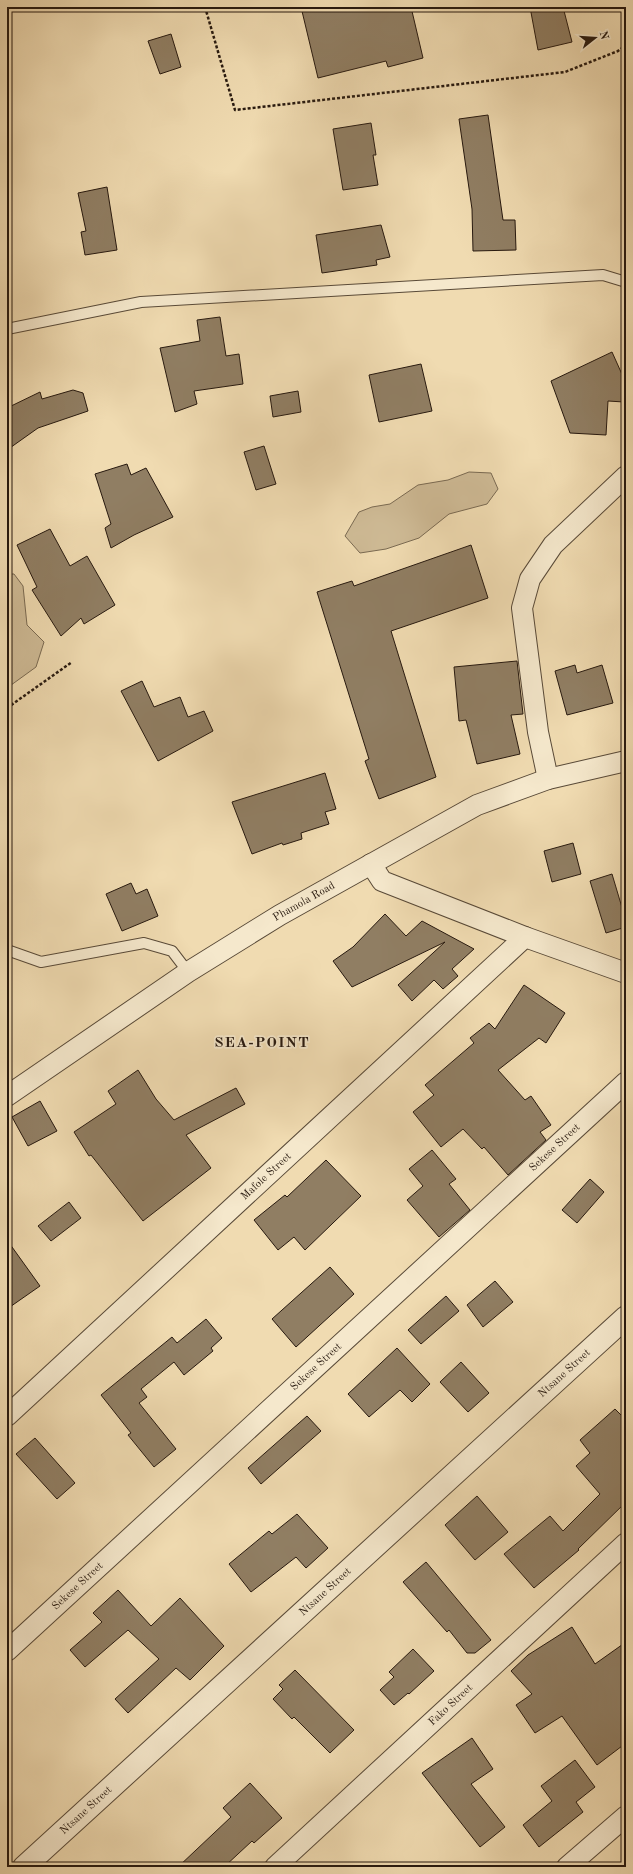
<svg xmlns="http://www.w3.org/2000/svg" width="633" height="1874" font-family="'Old Standard TT',serif">
<style>
.green{fill:#ceba95;stroke:#7a6a52}
.building{fill:#907e63;stroke:#27190f}
.lines{fill:none;stroke-linecap:round;stroke-linejoin:round}
.service-casing{stroke:#594a38;stroke-width:12}
.minor-casing{stroke:#594a38;stroke-width:22}
.tertiary-casing{stroke:#594a38;stroke-width:24}
.path{stroke:#27190f;stroke-width:2.5;stroke-dasharray:3 2;stroke-linecap:butt}
.service{stroke:#f5e8cc;stroke-width:10}
.minor{stroke:#f5e8cc;stroke-width:20}
.tertiary{stroke:#f5e8cc;stroke-width:22}
.labels{text-anchor:middle;dominant-baseline:central;stroke-width:3.5;stroke-linejoin:round;paint-order:stroke}
.street-label{font-size:11px;fill:#27190f;stroke:#f5e8cc}
.district-label{font-size:15px;font-weight:bold;letter-spacing:1px;fill:#27190f;stroke:#f5e8cc}
</style>
<rect width="100%" height="100%" fill="#f0dbb1"/>
<filter id="stains"><feTurbulence type="fractalNoise" baseFrequency=".005" numOctaves="4"/><feColorMatrix values="0 0 0 0 .2 0 0 0 0 .09 0 0 0 0 .02 0 0 0 .5 -.17"/></filter>
<radialGradient id="worn" r=".72"><stop offset=".6" stop-color="#630" stop-opacity="0"/><stop offset="1" stop-color="#630" stop-opacity=".3"/></radialGradient>
<g class="green">
<path d="M469,472L491,473L498,489L487,504L449,514L419,538L386,549L360,553L345,536L359,512L372,507L390,504L418,485L448,480Z"/>
<path d="M7,574H14L23,586L27,625L44,642L36,667L7,688Z"/>
</g>
<g class="building">
<path d="M301,7H411L423,58L388,67L386,61L318,78Z"/>
<path d="M530,7H563L572,42L538,50Z"/>
<path d="M171,34L181,67L160,74L148,41Z"/>
<path d="M488,115L503,220H515L516,250L473,251L472,209L459,119Z"/>
<path d="M371,123L376,155H373L378,185L343,190L333,129Z"/>
<path d="M107,187L117,250L85,255L81,232L86,231L78,193Z"/>
<path d="M381,225L390,257L376,260L377,265L322,273L316,235Z"/>
<path d="M220,317L226,356L239,354L243,384L194,391L197,404L175,412L160,348L200,341L197,320Z"/>
<path d="M612,352L625,381L624,402L608,401L606,435L570,433L551,381Z"/>
<path d="M421,364L432,411L379,422L369,375Z"/>
<path d="M73,390L83,393L88,411L38,428L7,450V408L40,392L42,399Z"/>
<path d="M298,391L301,412L273,417L270,396Z"/>
<path d="M264,446L276,484L256,490L244,452Z"/>
<path d="M127,464L131,475L146,468L173,517L134,535L111,548L105,528L111,524L95,474Z"/>
<path d="M50,529L70,566L87,556L115,605L84,624L81,618L61,636L32,590L37,587L17,545Z"/>
<path d="M471,545L488,598L391,631L436,777L379,799L365,761L369,759L317,592L352,581L354,586Z"/>
<path d="M517,661L523,714L511,715L520,754L477,764L466,720L459,721L454,667Z"/>
<path d="M575,665L577,673L602,665L613,703L567,715L555,671Z"/>
<path d="M142,681L154,707L180,697L188,717L204,711L213,731L158,761L121,691Z"/>
<path d="M325,773L336,809L325,812L329,824L301,833L302,839L283,845L282,843L252,854L232,802Z"/>
<path d="M573,843L581,874L552,882L544,851Z"/>
<path d="M612,874L626,921V927L606,933L590,881Z"/>
<path d="M131,883L136,894L147,889L158,916L122,931L106,894Z"/>
<path d="M385,914L406,936L422,921L474,949L452,969L458,976L443,989L434,980L412,1001L398,985L445,942L352,987L333,961L353,947Z"/>
<path d="M524,985L565,1013L546,1043L539,1038L498,1070L525,1100L531,1096L551,1125L540,1132L546,1140L508,1175L484,1147L482,1149L463,1129L441,1147L413,1112L434,1095L425,1085L474,1043L470,1038L489,1023L495,1029Z"/>
<path d="M138,1070L156,1099L174,1120L236,1088L245,1104L186,1135L211,1168L143,1221L91,1155L89,1156L74,1132L116,1104L108,1091Z"/>
<path d="M40,1101L57,1131L28,1146L12,1117Z"/>
<path d="M432,1150L456,1179L449,1184L470,1210L439,1237L407,1200L423,1186L409,1169Z"/>
<path d="M326,1160L361,1196L305,1250L294,1237L278,1250L254,1220L285,1195L287,1197Z"/>
<path d="M590,1179L604,1192L577,1223L562,1210Z"/>
<path d="M69,1202L81,1218L51,1241L38,1226Z"/>
<path d="M7,1240L40,1286L7,1309Z"/>
<path d="M330,1267L354,1294L296,1347L272,1319Z"/>
<path d="M495,1281L513,1302L483,1327L467,1305Z"/>
<path d="M446,1296L459,1311L421,1344L408,1330Z"/>
<path d="M206,1319L222,1338L211,1348L213,1351L184,1375L174,1362L141,1389L147,1397L139,1403L176,1449L154,1467L128,1435L131,1433L101,1395L172,1337L177,1343Z"/>
<path d="M397,1348L430,1384L412,1402L400,1390L369,1417L348,1394Z"/>
<path d="M461,1362L489,1393L468,1412L440,1382Z"/>
<path d="M615,1409L626,1420V1502L578,1549L579,1550L534,1588L504,1554L550,1516L563,1531L600,1494L576,1466L590,1453L580,1440Z"/>
<path d="M307,1416L321,1431L261,1484L248,1468Z"/>
<path d="M35,1438L75,1483L57,1499L16,1454Z"/>
<path d="M477,1496L508,1532L475,1560L445,1525Z"/>
<path d="M297,1514L328,1548L306,1568L296,1557L251,1592L229,1564L269,1531L272,1534Z"/>
<path d="M426,1562L491,1640L475,1653H467L449,1630L447,1632L403,1582Z"/>
<path d="M118,1590L151,1626L180,1598L224,1646L190,1680L176,1668L128,1713L115,1699L159,1659L128,1630L85,1667L70,1650L102,1622L93,1613Z"/>
<path d="M572,1627L595,1664L626,1642V1743L597,1765L562,1716L535,1733L516,1705L532,1694L511,1671L528,1655Z"/>
<path d="M413,1649L434,1671L409,1694L408,1693L394,1705L380,1690L394,1677L389,1672Z"/>
<path d="M295,1670L354,1730L330,1753L294,1717L292,1719L273,1699L283,1689L279,1685Z"/>
<path d="M472,1738L493,1769L471,1784L505,1827L480,1847L422,1773Z"/>
<path d="M575,1760L595,1787L576,1802L583,1812L539,1847L523,1825L552,1801L541,1786Z"/>
<path d="M250,1783L282,1818L254,1843L252,1841L224,1867H178L231,1817L223,1808Z"/>
</g>
<g class="lines">
<defs>
<g id="service">
<path d="M7,329L141,302L603,275L626,282"/>
<path d="M7,950L41,962L144,943L172,951L188,972"/>
</g>
<g id="minor">
<path d="M548,779L538,732L522,608L530,579L553,545L626,476"/>
<path d="M371,864L382,881L525,937L626,973"/>
<path id="s1" d="M7,1096L188,972L280,915L477,805L548,779L626,761"/>
<path id="s2" d="M7,1416L525,937"/>
<path id="s3" d="M7,1651L626,1082"/>
<path id="s4" d="M275,1867L626,1543"/>
<path d="M567,1867L626,1816"/>
</g>
<g id="tertiary">
<path id="s5" d="M24,1867L626,1317"/>
</g>
</defs>
<use href="#service" class="service-casing"/>
<use href="#minor" class="minor-casing"/>
<use href="#tertiary" class="tertiary-casing"/>
<g class="path">
<path d="M205,7L235,110L565,72L618,51L626,45"/>
<path d="M7,708L72,662"/>
</g>
<use href="#service" class="service"/>
<use href="#minor" class="minor"/>
<use href="#tertiary" class="tertiary"/>
</g>
<g class="labels">
<g class="street-label">
<text stroke="none"><textPath href="#s1" startOffset="355">Phamola Road</textPath></text>
<text stroke="none"><textPath href="#s3" startOffset="744">Sekese Street</textPath></text>
<text stroke="none"><textPath href="#s2" startOffset="353">Mafole Street</textPath></text>
<text stroke="none"><textPath href="#s3" startOffset="420">Sekese Street</textPath></text>
<text stroke="none"><textPath href="#s5" startOffset="732">Ntsane Street</textPath></text>
<text stroke="none"><textPath href="#s3" startOffset="96">Sekese Street</textPath></text>
<text stroke="none"><textPath href="#s5" startOffset="408">Ntsane Street</textPath></text>
<text stroke="none"><textPath href="#s4" startOffset="239">Fako Street</textPath></text>
<text stroke="none"><textPath href="#s5" startOffset="84">Ntsane Street</textPath></text>
</g>
<g class="district-label">
<text x="262" y="1043">SEA-POINT</text>
</g>
</g>
<rect width="633" height="1874" fill="none" stroke="#f0dbb1" stroke-width="24"/>
<rect x="8" y="8" width="617" height="1858" fill="none" stroke="#27190f" stroke-width="2"/>
<rect x="12" y="12" width="609" height="1850" fill="none" stroke="#27190f"/>
<g transform="translate(595 38) rotate(73)" stroke="#f5e8cc" stroke-width="3" paint-order="stroke">
<path d="M0-3L7 15L0 10L-7 15Z" fill="#27190f"/>
<text y="-6" font-size="11" font-weight="bold" text-anchor="middle" fill="#27190f">N</text>
</g>
<rect width="100%" height="100%" filter="url(#stains)"/>
<rect width="100%" height="100%" fill="url(#worn)"/>
</svg>
